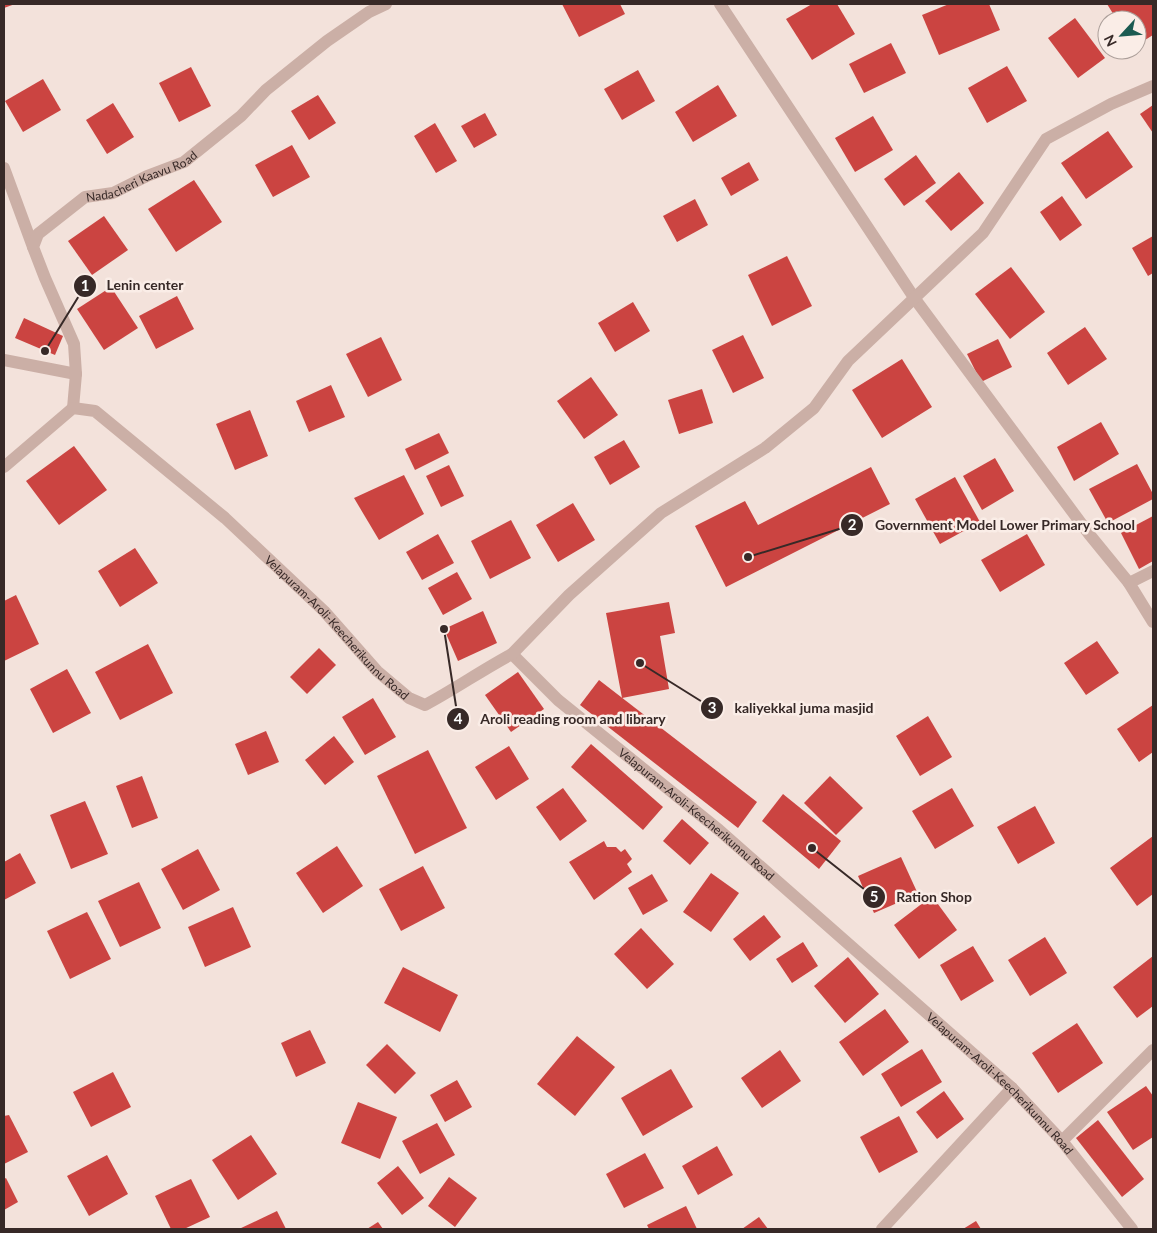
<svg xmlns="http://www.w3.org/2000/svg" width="1157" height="1233" font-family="Lato,sans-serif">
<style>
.building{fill:#cb4441}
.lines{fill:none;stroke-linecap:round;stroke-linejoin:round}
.minor{stroke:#cbafa6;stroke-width:12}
.labels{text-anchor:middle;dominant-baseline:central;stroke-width:5;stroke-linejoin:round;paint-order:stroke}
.street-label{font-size:12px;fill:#372927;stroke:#faede7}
.leader{fill:none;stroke:#372927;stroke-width:2}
.callout-dot{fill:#372927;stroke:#faede7;stroke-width:2}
.mark-label{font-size:15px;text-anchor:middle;font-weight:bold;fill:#fff}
.callout-label{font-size:14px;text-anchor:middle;font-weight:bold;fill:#372927;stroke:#faede7;stroke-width:5;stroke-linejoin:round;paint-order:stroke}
</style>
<rect width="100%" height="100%" fill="#f3e2db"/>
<g class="building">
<path d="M4,4H15L4,8Z"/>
<path d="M562,4H620L625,14L579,37Z"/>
<path d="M812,4H837L855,34L812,60L786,19Z"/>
<path d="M949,4H989L1000,30L939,55L922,15Z"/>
<path d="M1107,4H1153V35L1137,45V20H1117Z"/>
<path d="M1075,18L1105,58L1078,78L1048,38Z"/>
<path d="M891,43L906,73L864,93L849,64Z"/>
<path d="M1007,66L1027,101L987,123L968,88Z"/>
<path d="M191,67L211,106L179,122L159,83Z"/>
<path d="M638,70L655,101L622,120L604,89Z"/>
<path d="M43,79L61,110L23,132L5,101Z"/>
<path d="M718,85L737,116L693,142L675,112Z"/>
<path d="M318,95L336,123L309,140L291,111Z"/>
<path d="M113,103L134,137L107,154L86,120Z"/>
<path d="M1153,105V133L1140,114Z"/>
<path d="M485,113L497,135L474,148L461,126Z"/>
<path d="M873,116L893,150L855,172L835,138Z"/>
<path d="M435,123L457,161L436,173L414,136Z"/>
<path d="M1108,131L1133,167L1086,199L1061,163Z"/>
<path d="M292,145L310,177L273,197L255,165Z"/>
<path d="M916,155L936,183L904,206L884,179Z"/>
<path d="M749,162L759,180L731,196L721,178Z"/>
<path d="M959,172L984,203L951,231L925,201Z"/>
<path d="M194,180L222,222L176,252L148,209Z"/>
<path d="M1062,196L1082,225L1060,241L1040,212Z"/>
<path d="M695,199L708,225L677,242L663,216Z"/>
<path d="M104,216L128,250L92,275L68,241Z"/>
<path d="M1153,236V273L1148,276L1132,248Z"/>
<path d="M787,256L812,306L772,326L748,275Z"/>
<path d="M1011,267L1045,312L1010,339L975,294Z"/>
<path d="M111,287L138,328L104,350L77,309Z"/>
<path d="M177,296L194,329L156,349L139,316Z"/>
<path d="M633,302L650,331L615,352L598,323Z"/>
<path d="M24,318L63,336L55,355L15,338Z"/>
<path d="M1085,327L1107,359L1068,385L1047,353Z"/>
<path d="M743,335L764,378L733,393L712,350Z"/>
<path d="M381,337L402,380L368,397L346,354Z"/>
<path d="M998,339L1012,367L981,382L967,354Z"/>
<path d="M902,359L932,407L882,438L852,390Z"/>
<path d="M591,377L618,415L584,439L557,401Z"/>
<path d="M331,385L345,417L309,432L296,401Z"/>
<path d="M702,389L713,423L679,434L668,400Z"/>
<path d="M250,410L268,456L235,470L216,424Z"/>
<path d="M1101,422L1119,454L1074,481L1057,447Z"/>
<path d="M439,433L449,453L415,470L405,449Z"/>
<path d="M624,440L640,467L610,485L594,457Z"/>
<path d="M74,446L107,490L59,525L26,481Z"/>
<path d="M995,458L1014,491L982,510L963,476Z"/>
<path d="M1137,464L1153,494V499L1108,523L1089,489Z"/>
<path d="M449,465L464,496L441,507L426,476Z"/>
<path d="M871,467L890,504L726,587L695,526L745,501L758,525Z"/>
<path d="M404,475L424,514L379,540L354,498Z"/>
<path d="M955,477L980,522L940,544L915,499Z"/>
<path d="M573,503L595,540L558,562L536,525Z"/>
<path d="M1153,516V561L1139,569L1121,533Z"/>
<path d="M511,520L531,558L490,579L471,541Z"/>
<path d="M438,534L454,563L422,580L406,552Z"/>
<path d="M1027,534L1045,565L1000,592L981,560Z"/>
<path d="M135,548L158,583L120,607L98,571Z"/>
<path d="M457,572L472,599L443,615L428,588Z"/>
<path d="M16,595L39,644L4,661V601Z"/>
<path d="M669,602L675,633L660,636L669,689L622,698L606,613Z"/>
<path d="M483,611L497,643L458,661L444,629Z"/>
<path d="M1097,641L1119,673L1086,695L1064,663Z"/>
<path d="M148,644L173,693L120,720L95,672Z"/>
<path d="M319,648L336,665L307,694L290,677Z"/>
<path d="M67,669L91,713L53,733L30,689Z"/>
<path d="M518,672L544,709L511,732L485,695Z"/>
<path d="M599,680L757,802L738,828L580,705Z"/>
<path d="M373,698L396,737L365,755L342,717Z"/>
<path d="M1153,705V752L1139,762L1117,729Z"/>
<path d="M928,716L952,757L920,776L896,736Z"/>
<path d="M266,731L279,762L248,775L235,744Z"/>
<path d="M334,736L354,762L325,785L305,760Z"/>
<path d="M591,744L663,807L643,830L571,767Z"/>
<path d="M509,746L529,779L496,800L475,767Z"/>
<path d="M428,750L467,828L415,854L377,776Z"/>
<path d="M142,776L158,818L132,828L116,786Z"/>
<path d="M830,776L863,808L836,835L804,803Z"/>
<path d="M563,788L587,821L560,841L536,807Z"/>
<path d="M952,788L974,826L935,849L912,811Z"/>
<path d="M783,794L841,841L819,869L762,821Z"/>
<path d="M85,801L108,854L71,869L50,815Z"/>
<path d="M1035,806L1055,843L1018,864L997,827Z"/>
<path d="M682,819L709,843L690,865L663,841Z"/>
<path d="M1153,836V894L1137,906L1110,868Z"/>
<path d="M604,841L607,847H616L621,852L625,849L632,859L627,864L632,872L594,900L569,862Z"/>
<path d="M337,846L363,886L323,913L296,873Z"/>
<path d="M198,849L220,890L183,910L161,869Z"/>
<path d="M20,853L36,883L4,900V862Z"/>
<path d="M901,857L918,894L874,913L858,876Z"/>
<path d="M423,866L445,908L401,931L379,889Z"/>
<path d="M711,873L739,893L711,932L683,912Z"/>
<path d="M652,874L668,901L643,915L628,888Z"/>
<path d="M139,882L161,928L120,947L98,901Z"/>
<path d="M932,896L957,930L919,959L894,925Z"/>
<path d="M233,907L251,947L205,967L188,927Z"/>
<path d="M87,912L111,959L70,979L47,931Z"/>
<path d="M764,915L781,937L750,961L733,939Z"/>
<path d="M641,928L674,964L647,989L614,954Z"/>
<path d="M1045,937L1067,973L1030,996L1008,960Z"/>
<path d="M803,942L818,966L792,983L776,959Z"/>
<path d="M973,946L994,981L961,1001L940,965Z"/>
<path d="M1153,956V1006L1137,1018L1113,987Z"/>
<path d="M848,957L879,994L845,1023L814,986Z"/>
<path d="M403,967L458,995L440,1032L384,1003Z"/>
<path d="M885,1009L909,1042L863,1076L839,1042Z"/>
<path d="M1077,1023L1103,1063L1058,1093L1032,1053Z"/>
<path d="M310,1030L326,1063L296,1077L281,1043Z"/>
<path d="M577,1036L615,1067L575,1116L537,1084Z"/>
<path d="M387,1044L416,1073L395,1094L366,1065Z"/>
<path d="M922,1049L942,1082L901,1107L881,1074Z"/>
<path d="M780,1050L801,1081L762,1108L741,1078Z"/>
<path d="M671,1069L693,1107L643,1136L621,1098Z"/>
<path d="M113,1072L131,1107L91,1127L73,1092Z"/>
<path d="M457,1080L472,1107L445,1122L430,1095Z"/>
<path d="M1146,1086L1153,1096V1137L1133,1150L1107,1112Z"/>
<path d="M944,1091L964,1119L937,1139L916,1112Z"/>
<path d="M358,1102L397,1117L380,1159L341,1143Z"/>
<path d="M9,1115L28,1152L4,1164V1116Z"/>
<path d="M899,1116L918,1152L879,1173L860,1137Z"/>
<path d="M1098,1120L1144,1179L1122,1197L1076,1138Z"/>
<path d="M437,1123L455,1155L420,1174L402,1141Z"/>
<path d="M251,1135L277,1174L238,1200L212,1160Z"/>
<path d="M717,1146L733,1175L698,1195L682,1166Z"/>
<path d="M645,1153L664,1188L624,1208L606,1174Z"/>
<path d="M107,1155L128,1194L89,1216L67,1176Z"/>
<path d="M398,1166L424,1198L402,1215L377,1183Z"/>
<path d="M449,1177L477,1198L455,1227L428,1206Z"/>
<path d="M6,1178L18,1202L4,1210V1179Z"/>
<path d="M191,1179L210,1217L184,1229H171L155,1196Z"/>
<path d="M686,1206L697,1229H649L647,1225Z"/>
<path d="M277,1211L286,1229H239Z"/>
<path d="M759,1217L768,1229H742Z"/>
<path d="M976,1221L981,1229H963Z"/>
<path d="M378,1222L383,1229H367Z"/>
</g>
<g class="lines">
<g class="minor">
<path d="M720,4L915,299L1089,534L1129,583"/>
<path d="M4,168L33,247"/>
<path d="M4,360L76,374"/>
<path id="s1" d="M73,408L76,374L74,344L45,278L33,247L38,234L85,197L113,193L147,176L184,162L241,116L266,90L327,41L369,12L386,4"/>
<path id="s2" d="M4,467L73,408L95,411L225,518L324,611L377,671L409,698L425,705C455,689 482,670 512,654L558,700L719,830L1012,1088L1062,1141L1132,1229"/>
<path d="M1153,571L1129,583L1153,622"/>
<path d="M512,654L569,595L661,513L765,448L814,408L848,361L983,233L1046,139L1111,104L1153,86"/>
<path d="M1062,1141L1153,1050"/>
<path d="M882,1229L1012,1088"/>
</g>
</g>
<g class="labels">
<g class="street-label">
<text stroke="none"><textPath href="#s1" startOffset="304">Nadacheri Kaavu Road</textPath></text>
<text stroke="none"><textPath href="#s2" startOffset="438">Velapuram-Aroli-Keecherikunnu Road</textPath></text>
<text stroke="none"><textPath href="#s2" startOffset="902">Velapuram-Aroli-Keecherikunnu Road</textPath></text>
<text stroke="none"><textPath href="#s2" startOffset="1308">Velapuram-Aroli-Keecherikunnu Road</textPath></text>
</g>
</g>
<path class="leader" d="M45 351L85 286M748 557L852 525M640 663L712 708M444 629L458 719M812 848L874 897"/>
<g class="callout-dot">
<circle cx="45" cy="351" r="5"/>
<circle cx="748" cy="557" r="5"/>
<circle cx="640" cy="663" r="5"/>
<circle cx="444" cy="629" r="5"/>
<circle cx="812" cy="848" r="5"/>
<circle cx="85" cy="286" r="12"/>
<circle cx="852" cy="525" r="12"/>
<circle cx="712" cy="708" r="12"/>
<circle cx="458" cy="719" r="12"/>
<circle cx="874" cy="897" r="12"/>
</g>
<g class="mark-label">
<text x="85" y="291">1</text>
<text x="852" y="530">2</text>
<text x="712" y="713">3</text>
<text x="458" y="724">4</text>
<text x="874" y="902">5</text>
</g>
<g class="callout-label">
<text x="145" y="290">Lenin center</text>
<text x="1005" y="530">Government Model Lower Primary School</text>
<text x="804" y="713">kaliyekkal juma masjid</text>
<text x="573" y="724">Aroli reading room and library</text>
<text x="934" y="902">Ration Shop</text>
</g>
<rect width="1157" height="1233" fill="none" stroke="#372927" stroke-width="10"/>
<g transform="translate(1122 35) rotate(244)"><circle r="24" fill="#faede7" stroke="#ac9f9a"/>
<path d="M0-4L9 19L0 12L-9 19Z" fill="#1b5a51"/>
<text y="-8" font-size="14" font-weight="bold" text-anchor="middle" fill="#372927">N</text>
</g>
</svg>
